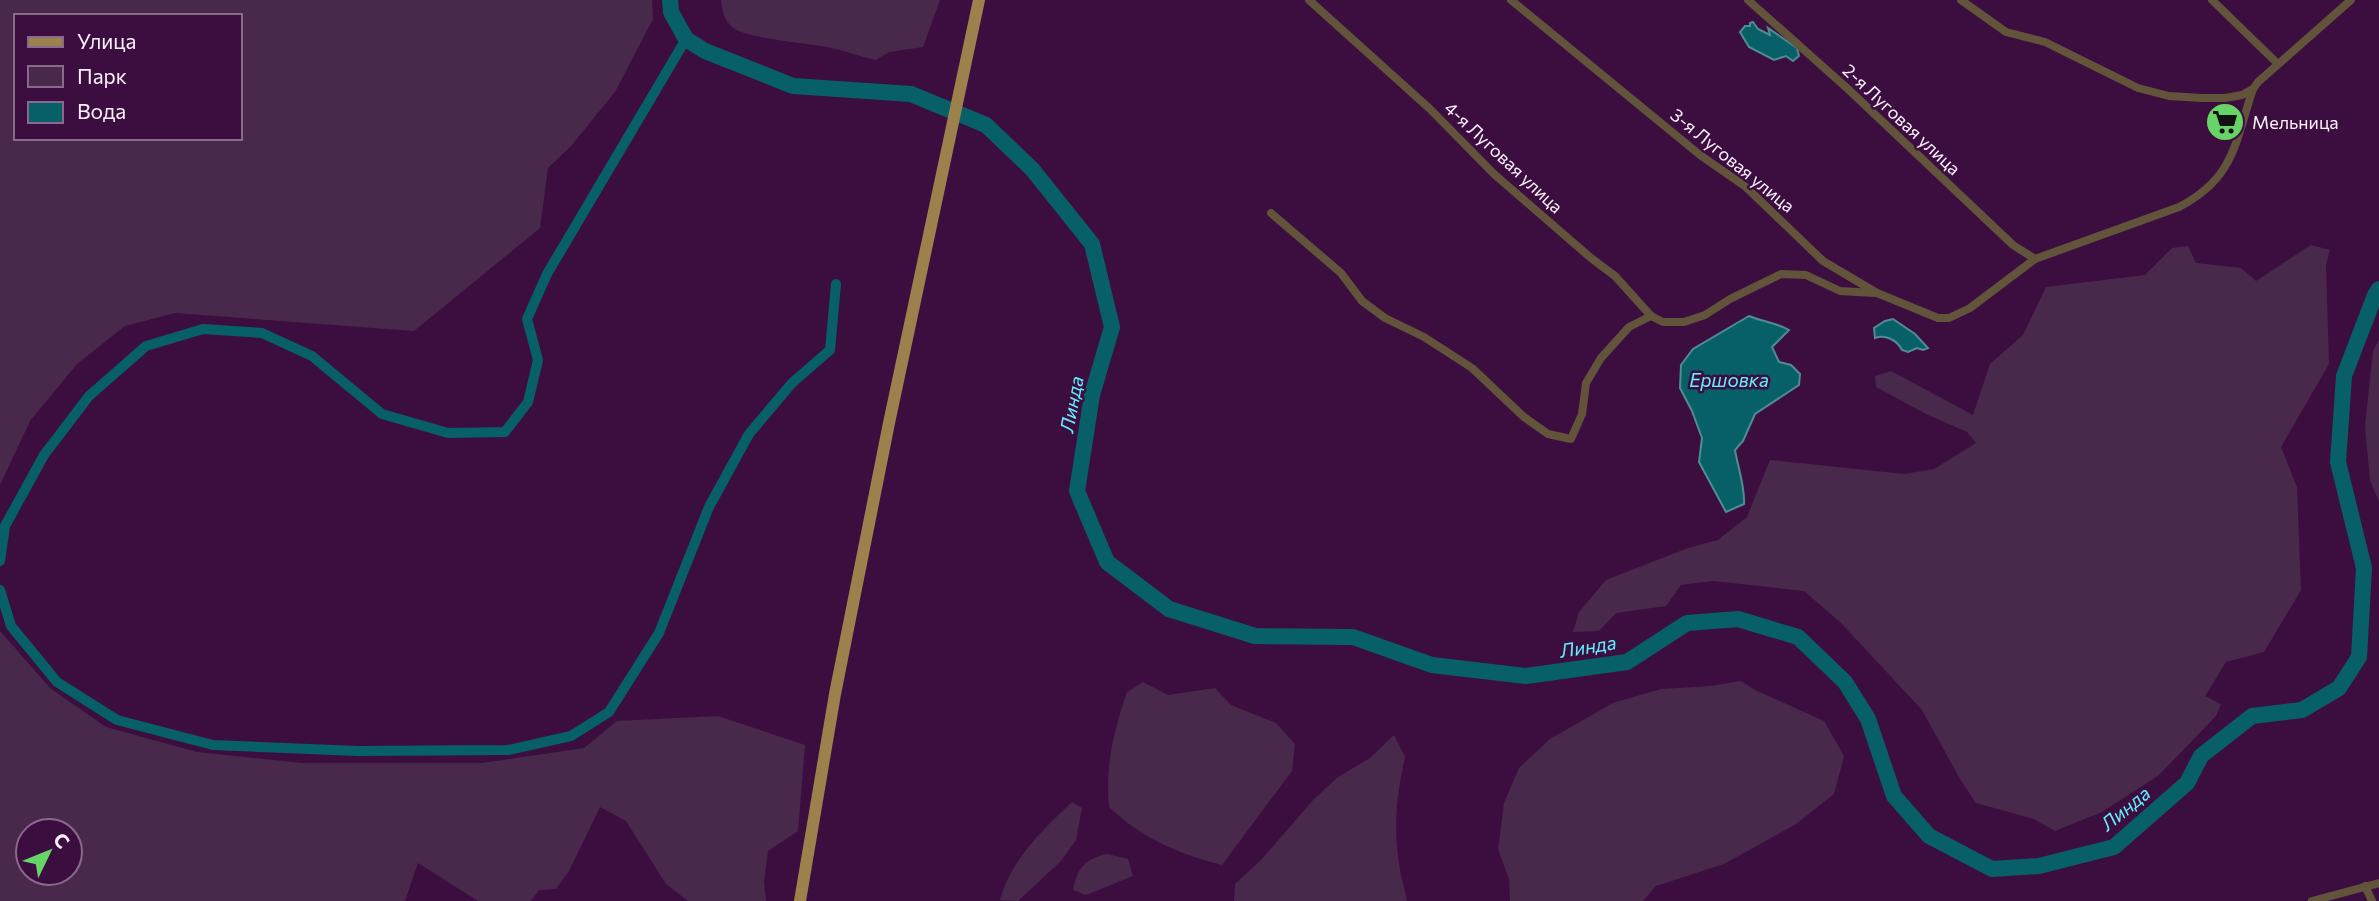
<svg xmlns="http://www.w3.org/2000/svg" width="2379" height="901" font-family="Commissioner,sans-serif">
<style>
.green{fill:#48294b;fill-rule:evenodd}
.water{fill:#076067;stroke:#508c94;stroke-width:2}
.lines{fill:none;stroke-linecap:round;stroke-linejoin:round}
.canal{stroke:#076067;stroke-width:10}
.river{stroke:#076067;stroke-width:16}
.street{stroke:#61543b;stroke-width:8}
.primary{stroke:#9c814c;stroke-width:12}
.labels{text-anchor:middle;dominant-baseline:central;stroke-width:5;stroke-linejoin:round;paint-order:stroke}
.street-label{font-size:18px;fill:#fcf1fd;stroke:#3c0e40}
.poi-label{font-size:18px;fill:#fcf1fd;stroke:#3c0e40;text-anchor:start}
.water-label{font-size:19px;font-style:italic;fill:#62f1fe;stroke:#3c0e40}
</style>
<rect width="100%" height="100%" fill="#3c0e40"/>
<g class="green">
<path d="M0,0H652L653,19L615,92L571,146L548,168L540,228L414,331L175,313L125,326L77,364L30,421L0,485ZM16,16H240V138H16Z"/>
<path d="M721,0H940L923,47L890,52L875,60C859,56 843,50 827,47C805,43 752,39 735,29C725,23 722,11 721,0Z"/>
<path d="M2311,245L2330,250L2326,265L2329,364L2281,447L2297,487L2301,590L2264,652L2226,662L2205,696L2221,704L2216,716L2159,775L2102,812L2055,831L2034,819L1976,803L1960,779L1922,710L1841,623L1804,591L1713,581L1681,585L1666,606L1616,613L1599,631L1573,632L1579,612L1606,580L1688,548L1718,540L1747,517L1770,460L1904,474L1934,469L1976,443L1967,432L1926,414L1876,387L1875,376L1891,371L1973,415L1990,364L2023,335L2046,287L2145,275L2172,248L2188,246L2196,263L2241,268L2256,281Z"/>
<path d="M2379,340V501L2370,481L2365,426L2373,351Z"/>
<path d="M0,631L50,688L106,727L197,752L302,763H482L584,748L617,721L718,716L805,745L798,831L768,851L764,881L766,901H688L666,884L626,821L600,807L569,871L556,889L539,890L531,901H478L418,863L405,901H0ZM28,831H70V873H28Z"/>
<path d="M1741,681L1755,690L1824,721L1844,756L1834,794L1796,824L1724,864L1656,886L1643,901H1510L1509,879L1498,849L1504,803L1519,768L1550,739L1613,703L1661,689L1711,686Z"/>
<path d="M1143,682L1168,695L1215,688L1231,705L1276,723L1295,744L1292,771L1222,865C1177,853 1143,839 1109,807C1105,766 1114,730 1127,692Z"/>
<path d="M1394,735L1405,757C1397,793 1393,826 1399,863C1400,876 1405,888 1407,901H1234L1235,884L1261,860L1314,799L1338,777L1370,758Z"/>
<path d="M1072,802L1082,808L1076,840L1061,861L1018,901L1000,900C1010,861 1043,829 1072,802Z"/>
<path d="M1107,854L1128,859L1133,876L1086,895L1073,890C1077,868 1085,859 1107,854Z"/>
</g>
<g class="water">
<path d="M1753,22L1758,29L1770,35L1768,28L1797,48L1799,56L1793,61L1786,56L1774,60L1749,47L1740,32L1745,26H1750V23Z"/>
<path d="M1749,316C1763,322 1775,322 1789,330L1772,347L1779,362L1791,365L1800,374L1799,385L1755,414L1743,441L1735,450C1738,468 1745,486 1744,504L1726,512L1699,462L1702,438L1692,411L1680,388L1681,365L1693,349Z"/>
<path d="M1893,319L1915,334L1928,348L1923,350L1917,348L1908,352L1902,350C1897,340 1885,334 1875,338L1874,328L1885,321Z"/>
</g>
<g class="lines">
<g class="canal">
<path d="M0,561L5,526L44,455L89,396L146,346L203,329L262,333L312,356L382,414L448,433L505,432L528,402L538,360L527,319L547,274L686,39"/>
<path d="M0,590L11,626L57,682L117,720L213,745L358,751L508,750L571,736L609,712L659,633L709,507L749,434L792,383L830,350L836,284"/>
</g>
<path class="river" d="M670,0L671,12L686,39L705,51L793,86L911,94L986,125L1032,169L1092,244L1112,327L1092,395L1077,491L1107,562L1169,609L1255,636L1353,637L1432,665L1526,676L1627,662L1687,623L1738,619L1798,637L1845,682L1868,719L1894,796L1929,836L1992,869L2039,866L2114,847L2187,783L2201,756L2252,716L2302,710L2339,688L2359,657L2364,568L2338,462L2344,376L2375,295L2379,289"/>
<g class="street">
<path d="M1309,0L1430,109L1494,174L1591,258L1615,276L1651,316L1663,322H1684L1705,315L1730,299L1781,274L1806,275L1840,291L1875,293"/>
<path d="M1511,0L1700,155L1746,187L1823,261L1877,293L1938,318H1949L1970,308L2035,259L2179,207C2235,178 2235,142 2253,89L2258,82L2351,0"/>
<path d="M1748,0L1848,89L2013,245L2035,259"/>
<path d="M1961,0L2006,32L2045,42L2138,88L2169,96L2201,98H2225L2242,95L2253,89"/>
<path d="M2212,0L2277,63"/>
<path d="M1271,213L1341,273L1362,301L1385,318L1424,337L1472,368L1524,417L1548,434L1571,439L1582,414L1586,383L1601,358L1629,327L1651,316"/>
<path d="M2365,886L2372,901"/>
<path d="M2312,901L2379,883"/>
</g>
<path class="primary" d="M800,901L835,694L889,423L979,0"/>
</g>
<defs>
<symbol id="supermarket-disc" viewBox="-11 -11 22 22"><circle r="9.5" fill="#66d467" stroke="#3c0e40"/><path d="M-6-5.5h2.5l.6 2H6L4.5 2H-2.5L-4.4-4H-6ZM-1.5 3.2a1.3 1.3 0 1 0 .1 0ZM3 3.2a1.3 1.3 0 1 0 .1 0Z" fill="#111"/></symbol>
</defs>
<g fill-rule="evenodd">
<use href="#supermarket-disc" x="2203" y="100" width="44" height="44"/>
</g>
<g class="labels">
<g class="street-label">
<text transform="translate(1902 119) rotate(43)">2-я Луговая улица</text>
<text transform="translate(1504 157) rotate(43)">4-я Луговая улица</text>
<text transform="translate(1733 160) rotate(39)">3-я Луговая улица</text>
</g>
<g class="poi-label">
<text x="2252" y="122">Мельница</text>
</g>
<g class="water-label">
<text x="1729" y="379">Ершовка</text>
<text transform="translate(1071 404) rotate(-79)">Линда</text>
<text transform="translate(1588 646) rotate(-9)">Линда</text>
<text transform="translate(2125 808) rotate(-39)">Линда</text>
</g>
</g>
<rect x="14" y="14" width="228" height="126" fill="#3c0e40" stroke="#89698c" stroke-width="2"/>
<rect x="28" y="37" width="35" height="10" fill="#9c814c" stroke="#89698c" stroke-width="2"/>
<text x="77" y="49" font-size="21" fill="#fcf1fd">Улица</text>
<rect x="28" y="66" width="35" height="21" fill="#48294b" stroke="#89698c" stroke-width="2"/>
<text x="77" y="84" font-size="21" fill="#fcf1fd">Парк</text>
<rect x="28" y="102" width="35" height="21" fill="#076067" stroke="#89698c" stroke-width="2"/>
<text x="77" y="119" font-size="21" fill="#fcf1fd">Вода</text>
<g transform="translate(49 852) rotate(47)"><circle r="33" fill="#3c0e40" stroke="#89698c" stroke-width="2"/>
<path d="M0-5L12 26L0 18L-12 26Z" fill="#66d467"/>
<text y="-10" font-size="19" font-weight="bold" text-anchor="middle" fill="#fcf1fd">С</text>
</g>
</svg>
